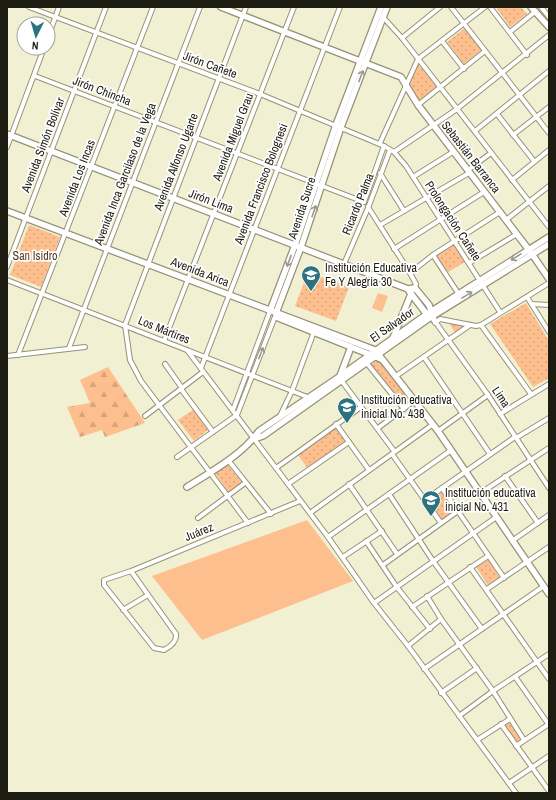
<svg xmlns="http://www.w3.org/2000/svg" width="556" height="800" font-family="'Archivo Narrow',sans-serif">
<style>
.grass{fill:url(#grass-dots)}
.forest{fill:url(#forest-firs)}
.pitch{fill:#fcbf8d}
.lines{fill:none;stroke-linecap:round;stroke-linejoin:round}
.street-casing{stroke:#959277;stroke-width:6}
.secondary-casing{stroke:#959277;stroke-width:8}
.street{stroke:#fff;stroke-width:4}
.secondary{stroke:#fff;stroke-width:5.5}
.oneway{stroke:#999994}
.labels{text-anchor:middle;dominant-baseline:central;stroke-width:3.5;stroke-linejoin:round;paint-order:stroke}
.street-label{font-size:12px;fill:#1d1c11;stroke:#fff}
.park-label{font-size:12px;fill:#59381c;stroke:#fff}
.poi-label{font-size:12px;fill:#1d1c11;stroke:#fff;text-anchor:start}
</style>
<defs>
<pattern id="grass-dots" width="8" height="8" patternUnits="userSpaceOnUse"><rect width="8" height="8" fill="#fcbf8d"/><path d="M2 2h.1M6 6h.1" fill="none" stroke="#d8a479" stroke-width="1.8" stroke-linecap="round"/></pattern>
<pattern id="forest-firs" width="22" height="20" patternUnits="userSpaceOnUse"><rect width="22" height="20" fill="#fcbf8d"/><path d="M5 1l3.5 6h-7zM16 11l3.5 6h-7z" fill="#d8a479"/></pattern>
</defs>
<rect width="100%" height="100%" fill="#f2f0d2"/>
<g class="grass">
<path d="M496,7H521L527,14L510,27Z"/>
<path d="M466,27L483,49L464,64L447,42Z"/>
<path d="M418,64L437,87L419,102L409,84Z"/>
<path d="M29,225L60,237L41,287L10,275Z"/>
<path d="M453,244L465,262L448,272L436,255Z"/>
<path d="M308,272L349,287L336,321L295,306Z"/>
<path d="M526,303L549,341V378L533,387L490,324Z"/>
<path d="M448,321L464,325L465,328L455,333Z"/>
<path d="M379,359L412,400L404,406L371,365Z"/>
<path d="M194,409L209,429L194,441L178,420Z"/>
<path d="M336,427L347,441L308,469L298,455Z"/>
<path d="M227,464L243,484L230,494L215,473Z"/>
<path d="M442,490L456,511L442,520L429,500Z"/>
<path d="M488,559L499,577L488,585L476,567Z"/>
<path d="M512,720L524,737L516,743L504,726Z"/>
</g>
<path class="forest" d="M108,367L145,423L105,437L102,430L80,437L67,407L90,403L80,380Z"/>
<g class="pitch">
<path d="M378,293L388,296L382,312L372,308Z"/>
<path d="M307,520L353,581L202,640L152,576Z"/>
</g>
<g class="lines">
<defs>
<g id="street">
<path d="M29,7L260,94L384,146L394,152L406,166L500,312"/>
<path d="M246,7L125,325L130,360L141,381L248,523"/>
<path d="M451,7L549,133"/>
<path d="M490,7L527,55"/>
<path d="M541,7L549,17"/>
<path d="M382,16L402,38L549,227"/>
<path d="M510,32L536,11"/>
<path d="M48,37L59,7"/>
<path d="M402,38L440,7"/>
<path d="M442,41L464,69"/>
<path d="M35,76L364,202"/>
<path d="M418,105L485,51"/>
<path d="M497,114L534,161"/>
<path d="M475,131L549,71"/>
<path d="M513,135L549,107"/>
<path d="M380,143L418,59L485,7"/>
<path d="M7,147L44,48"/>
<path d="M394,152L457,109L549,35"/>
<path d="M468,170L491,153"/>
<path d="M380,173L404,211"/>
<path d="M413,177L453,152"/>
<path d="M512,180L549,150"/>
<path d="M364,202L384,146"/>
<path d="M368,207L410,273L416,284L414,290"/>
<path d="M506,220L549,186"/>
<path d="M380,225L469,173"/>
<path d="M394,249L484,192"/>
<path d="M433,255L458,293"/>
<path d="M469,263L517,234"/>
<path d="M344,264L368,208L390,150"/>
<path d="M7,267L106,7"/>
<path d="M410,273L433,255L500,212"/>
<path d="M7,280L310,398"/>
<path d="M527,297L549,332"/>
<path d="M532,304L549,305"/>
<path d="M434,320L488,395L549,488"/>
<path d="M435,323L440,319L476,326L481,325L549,283"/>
<path d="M481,325L531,394"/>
<path d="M164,341L294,7"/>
<path d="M69,348L200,7"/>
<path d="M187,350L328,537L374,603L408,646L516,793"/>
<path d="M18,355L153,7"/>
<path d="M7,356L85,347"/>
<path d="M424,357L490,454"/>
<path d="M365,361L404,409"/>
<path d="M165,364L182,388"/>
<path d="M201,368L340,7"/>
<path d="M396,376L470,325"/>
<path d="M341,380L394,451"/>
<path d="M181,389L213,432"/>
<path d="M233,410L270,311"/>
<path d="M500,414L549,384"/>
<path d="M145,416L203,372"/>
<path d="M280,416L292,391L315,329"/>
<path d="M336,424L369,470"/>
<path d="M378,428L414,401"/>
<path d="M438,431L488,395"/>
<path d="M516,438L549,418"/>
<path d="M392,454L441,523"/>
<path d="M177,457L237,415L276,314"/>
<path d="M228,460L271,514"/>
<path d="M276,468L361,407"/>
<path d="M505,476L538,523"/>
<path d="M288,484L349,442"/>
<path d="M349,484L397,554"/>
<path d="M442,488L504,578"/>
<path d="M389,494L433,561L482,629"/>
<path d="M479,494L549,448"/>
<path d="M425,500L515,437"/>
<path d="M310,513L432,425"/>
<path d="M198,518L245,483"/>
<path d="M328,537L450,451"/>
<path d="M366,541L396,586L430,629"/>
<path d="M512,541L549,515"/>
<path d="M343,557L382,531"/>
<path d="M383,565L458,511"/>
<path d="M470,567L549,679"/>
<path d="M131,571L176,634C177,642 170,647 164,650L154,648L104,585V580L131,571L300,501"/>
<path d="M487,589L549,547"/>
<path d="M427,596L441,619L493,691L524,740"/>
<path d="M374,603L495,518"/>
<path d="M412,607L488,556"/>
<path d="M123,610L148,595"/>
<path d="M408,646L441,619"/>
<path d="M424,669L544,586"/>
<path d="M516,678L549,725"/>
<path d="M441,693L477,668"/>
<path d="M459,716L493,691L549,654"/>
<path d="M501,724L549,791"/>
<path d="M477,740L510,719"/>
<path d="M516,746L549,724"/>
<path d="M509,783L549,756"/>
</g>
<g id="secondary">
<path d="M221,7L401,77L418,105L532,254L549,279"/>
<path d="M531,7L549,27"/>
<path d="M7,134L408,289L415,288L429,305L434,320"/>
<path d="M7,211L375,350L438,431L549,594"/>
<path d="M409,291L428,316"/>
<path d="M270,311L295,245L336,125L381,7"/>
<path d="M276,313L301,247L341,127L387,7"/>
<path d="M276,317L381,359"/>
<path d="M393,338L411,294"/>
<path d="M340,376L351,347"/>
<path d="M254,439L263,436L428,319L549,244"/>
<path d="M187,487C211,472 242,455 259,431L339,377L427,314L549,237"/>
</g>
</defs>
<use href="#street" class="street-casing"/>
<use href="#secondary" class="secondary-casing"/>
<use href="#street" class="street"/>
<use href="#secondary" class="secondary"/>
</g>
<defs><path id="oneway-shaft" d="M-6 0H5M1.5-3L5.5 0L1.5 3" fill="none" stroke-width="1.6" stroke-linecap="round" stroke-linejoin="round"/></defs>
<g class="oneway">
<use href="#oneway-shaft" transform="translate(361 76) rotate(-69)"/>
<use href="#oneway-shaft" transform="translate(314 211) rotate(-71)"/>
<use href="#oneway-shaft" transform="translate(516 257) rotate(148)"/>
<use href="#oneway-shaft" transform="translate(289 261) rotate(111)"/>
<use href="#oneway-shaft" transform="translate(467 295) rotate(-31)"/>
<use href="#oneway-shaft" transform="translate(261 353) rotate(-69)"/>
</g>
<defs>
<symbol id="school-pin" viewBox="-11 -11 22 30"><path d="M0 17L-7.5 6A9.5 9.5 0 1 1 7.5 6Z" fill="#2c727f" stroke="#fff"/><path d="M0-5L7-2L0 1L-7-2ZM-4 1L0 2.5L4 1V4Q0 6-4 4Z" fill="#fff"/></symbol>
</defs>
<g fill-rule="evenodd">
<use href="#school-pin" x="300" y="264" width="22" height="30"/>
<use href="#school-pin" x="336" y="396" width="22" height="30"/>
<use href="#school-pin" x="420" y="489" width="22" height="30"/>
</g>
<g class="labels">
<g class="street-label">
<text transform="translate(210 65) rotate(20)">Jirón Cañete</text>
<text transform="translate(102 91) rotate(21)">Jirón Chincha</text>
<text transform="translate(233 137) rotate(-69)">Avenida Miguel Grau</text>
<text transform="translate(43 145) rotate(-69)">Avenida Simón Bolívar</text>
<text transform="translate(471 157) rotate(52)">Sebastián Barranca</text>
<text transform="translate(176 162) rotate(-69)">Avenida Alfonso Ugarte</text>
<text transform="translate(125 174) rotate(-69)">Avenida Inca Garcilaso de la Vega</text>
<text transform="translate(77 178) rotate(-69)">Avenida Los Incas</text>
<text transform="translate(261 184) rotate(-69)">Avenida Francisco Bolognesi</text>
<text transform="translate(211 201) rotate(21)">Jirón Lima</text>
<text transform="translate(358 204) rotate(-68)">Ricardo Palma</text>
<text transform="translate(302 208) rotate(-72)">Avenida Sucre</text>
<text transform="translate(453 221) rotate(57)">Prolongación Cañete</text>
<text transform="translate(200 272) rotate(21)">Avenida Arica</text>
<text transform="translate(392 325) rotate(-35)">El Salvador</text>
<text transform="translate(164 330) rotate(22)">Los Mártires</text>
<text transform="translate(501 397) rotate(56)">Lima</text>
<text transform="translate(199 532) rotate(-22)">Juárez</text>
</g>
<g class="park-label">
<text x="35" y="256">San Isidro</text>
</g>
<g class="poi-label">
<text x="325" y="268">Institución Educativa<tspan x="325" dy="14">Fe Y Alegria 30</tspan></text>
<text x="361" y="400">Institución educativa<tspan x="361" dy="14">inicial No. 438</tspan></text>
<text x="445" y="493">Institución educativa<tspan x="445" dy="14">inicial No. 431</tspan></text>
</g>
</g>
<rect width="556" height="800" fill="none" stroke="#1d1c11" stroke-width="16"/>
<g transform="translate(36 36) rotate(185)"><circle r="19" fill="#ffffff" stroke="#a5a4a0"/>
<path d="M0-3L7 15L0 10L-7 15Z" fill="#2c727f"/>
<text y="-6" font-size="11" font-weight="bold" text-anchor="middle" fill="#1d1c11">N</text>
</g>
</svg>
